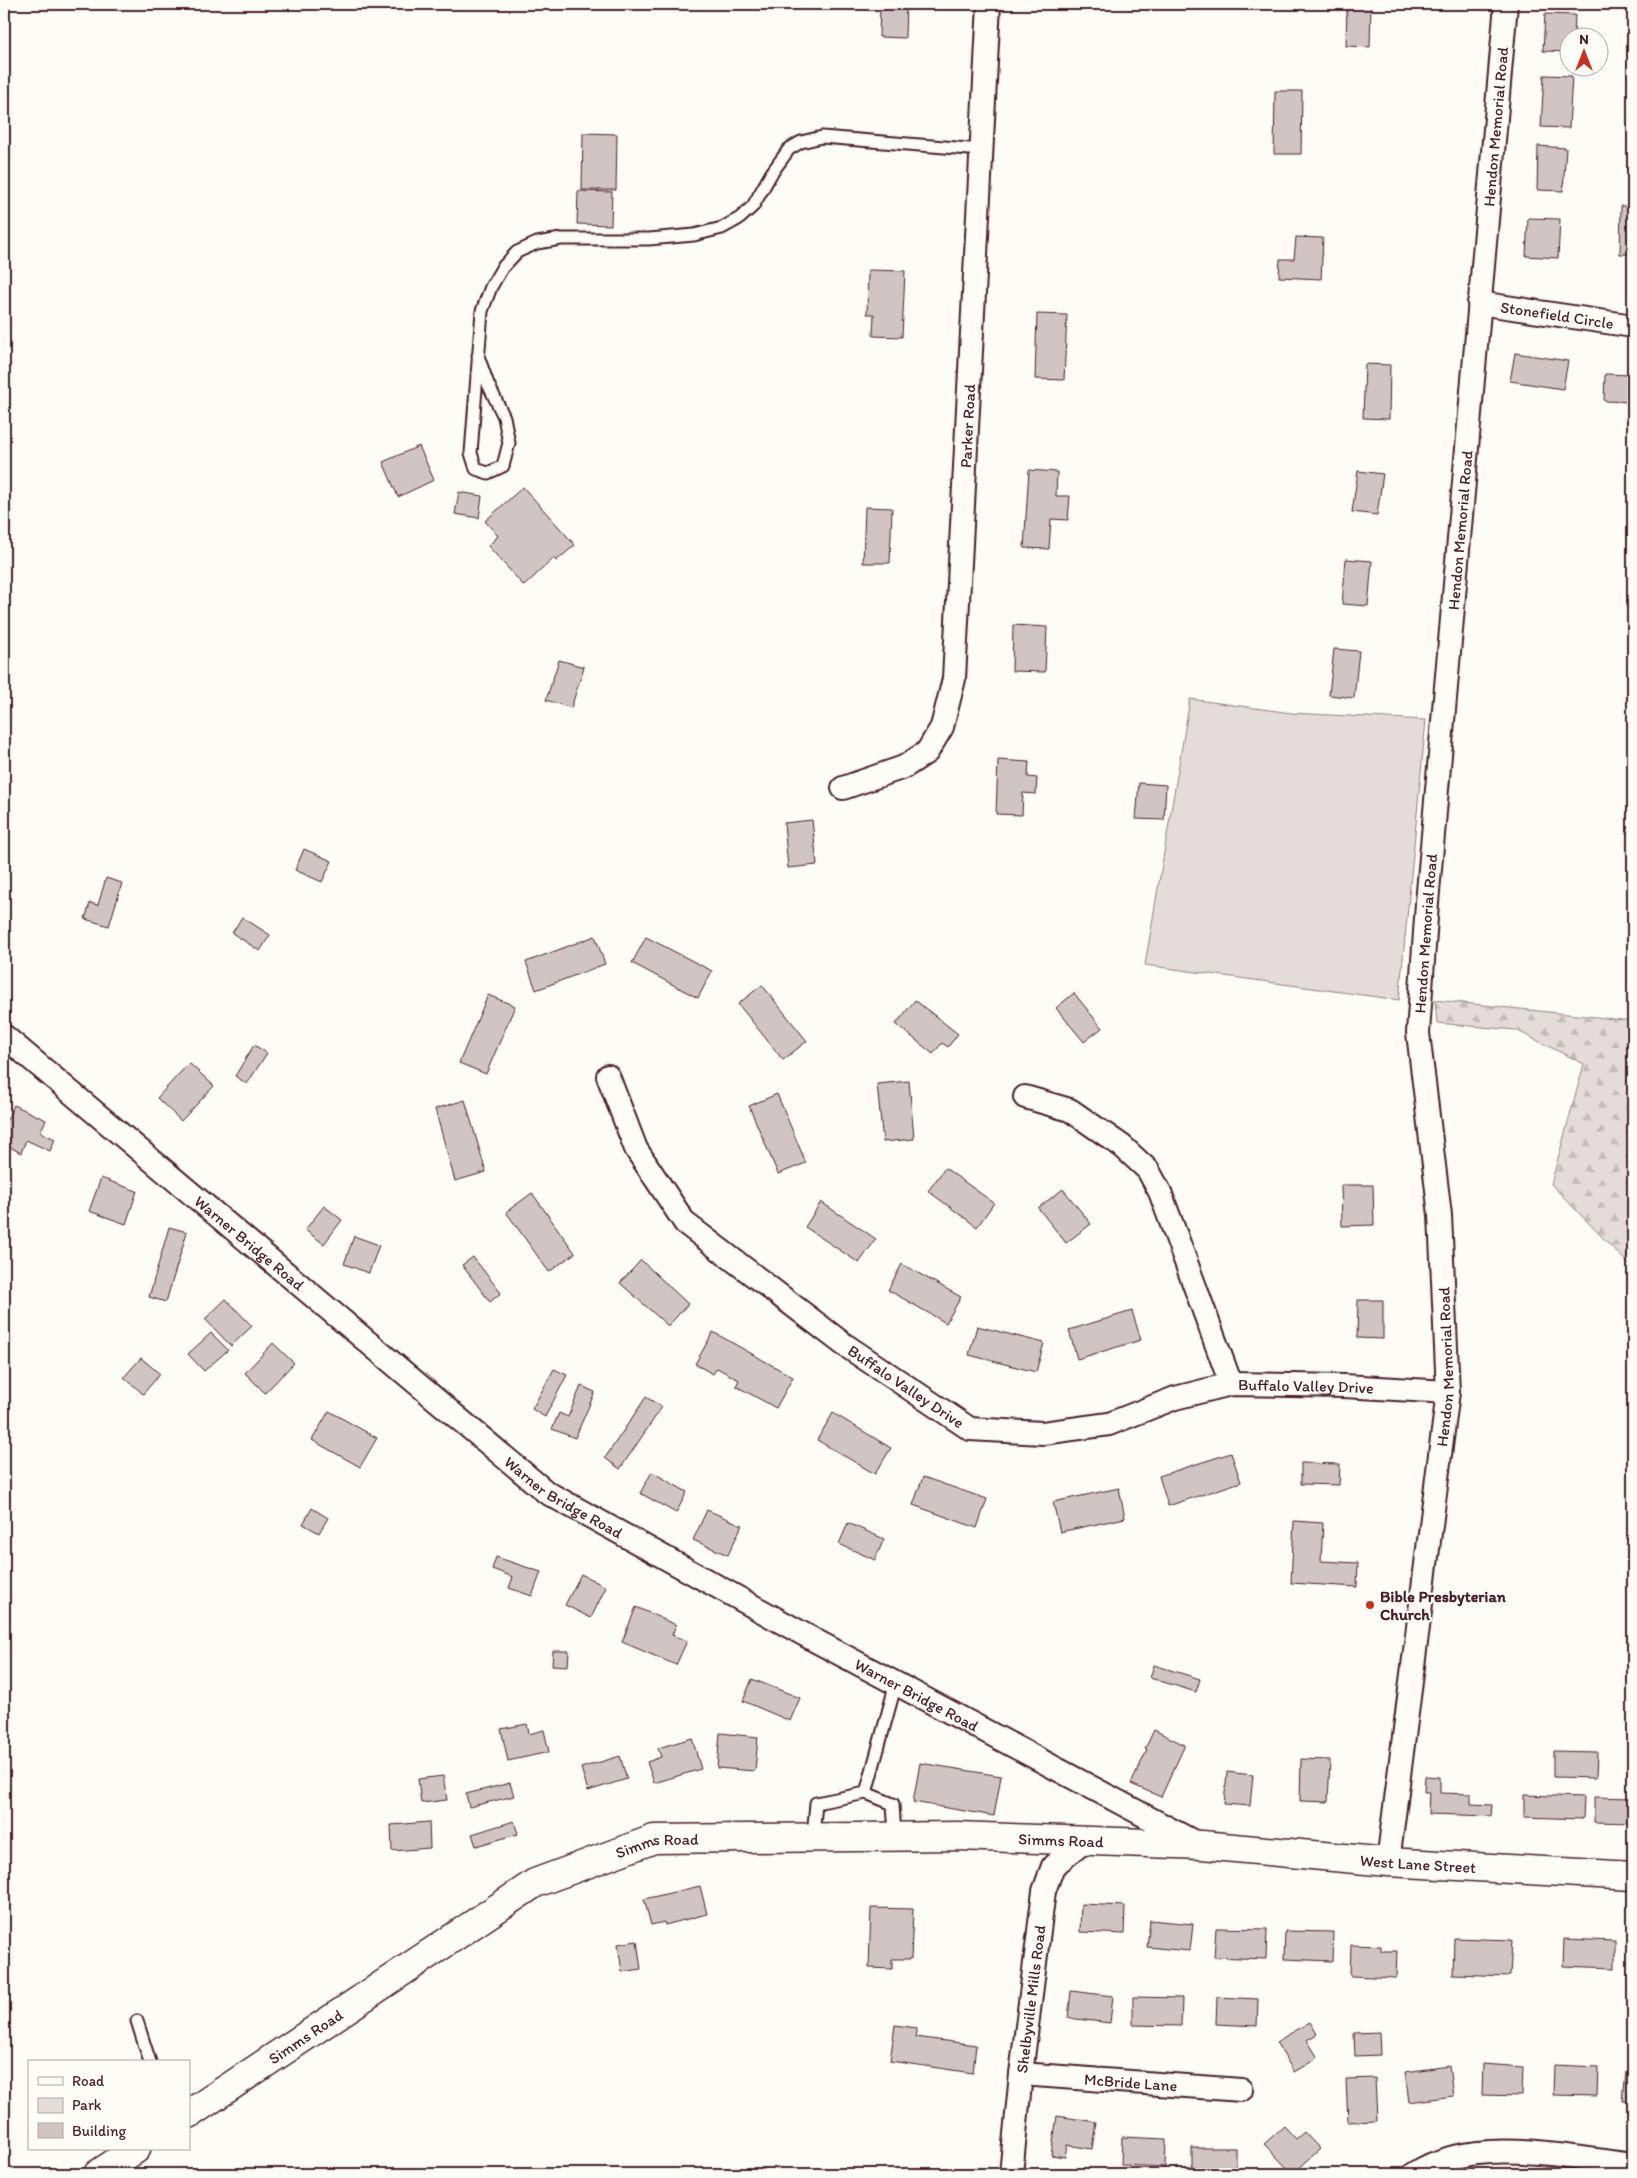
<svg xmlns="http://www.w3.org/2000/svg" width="1637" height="2178" font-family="Itim,sans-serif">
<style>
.green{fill:#e3dcda;stroke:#967e82}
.forest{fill:url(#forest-firs);stroke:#967e82}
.building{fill:#d0c5c4;stroke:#4a1f2b}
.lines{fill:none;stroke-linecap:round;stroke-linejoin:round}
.lane-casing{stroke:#4a1f2b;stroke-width:15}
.street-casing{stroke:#4a1f2b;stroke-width:26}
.secondary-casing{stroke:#4a1f2b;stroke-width:31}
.lane{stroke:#fdfcf7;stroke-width:11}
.street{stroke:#fdfcf7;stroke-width:22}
.secondary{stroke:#fdfcf7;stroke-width:28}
.poi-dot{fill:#c8321e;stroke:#fdfcf7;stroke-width:2}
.labels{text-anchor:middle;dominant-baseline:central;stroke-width:4.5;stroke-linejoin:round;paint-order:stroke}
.street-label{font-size:16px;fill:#4a1f2b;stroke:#fdfcf7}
.poi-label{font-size:16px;font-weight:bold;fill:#4a1f2b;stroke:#fdfcf7;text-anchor:start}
</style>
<defs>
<pattern id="forest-firs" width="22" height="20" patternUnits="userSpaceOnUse" patternTransform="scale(1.25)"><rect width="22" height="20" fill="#e3dcda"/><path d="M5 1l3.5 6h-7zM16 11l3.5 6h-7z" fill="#c4bcbb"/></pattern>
</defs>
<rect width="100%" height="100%" fill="#fdfcf7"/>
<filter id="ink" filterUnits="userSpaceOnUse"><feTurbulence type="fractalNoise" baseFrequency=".02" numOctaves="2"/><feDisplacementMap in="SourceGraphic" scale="10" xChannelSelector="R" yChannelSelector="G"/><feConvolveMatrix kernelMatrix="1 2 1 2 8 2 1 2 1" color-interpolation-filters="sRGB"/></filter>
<g filter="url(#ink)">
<path class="green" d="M1190,699L1291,713L1426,720L1399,1000L1145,965Z"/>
<path class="forest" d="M1435,1000L1633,1021V1269L1551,1184L1584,1064L1516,1030L1437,1023Z"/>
<g class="building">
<path d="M880,4H906L905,38L879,37Z"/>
<path d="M1347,5H1371L1370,47L1346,46Z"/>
<path d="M1545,14L1575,15L1574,38H1570V52L1543,51Z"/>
<path d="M1544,75L1572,76L1569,128L1541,127Z"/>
<path d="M1275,91H1302L1301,154H1274Z"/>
<path d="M583,133L617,134L616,190H582Z"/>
<path d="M1633,141V182H1630Z"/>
<path d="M1538,146L1566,148L1563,191L1537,190Z"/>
<path d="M578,191L612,192L611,225L577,224Z"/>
<path d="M1621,206H1633V254H1620Z"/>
<path d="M1528,218L1560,219L1558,258L1526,256Z"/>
<path d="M1296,237L1323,238L1321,279L1279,277L1280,259H1294Z"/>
<path d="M868,270L905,271L902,337L873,336L874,314H867Z"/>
<path d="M1037,314L1067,315L1064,380L1035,379Z"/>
<path d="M1515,353L1568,361L1563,389L1510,381Z"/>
<path d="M1365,364L1390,365L1389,419L1363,418Z"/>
<path d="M1605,374L1633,375V402L1604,401Z"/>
<path d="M419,446L434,480L398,497L383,462Z"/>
<path d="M1029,470L1057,472L1056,496H1070L1068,520L1051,519L1049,549L1024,548Z"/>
<path d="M1358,471L1383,474L1377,515L1352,512Z"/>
<path d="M523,487L575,545L556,561L554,558L524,586L488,546L498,536L485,521Z"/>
<path d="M459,492L482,496L479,518L455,514Z"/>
<path d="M865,507L892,508L890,563H863Z"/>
<path d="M1346,559L1372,561L1368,606L1342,604Z"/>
<path d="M1013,625L1047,627L1045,672L1012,671Z"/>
<path d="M1334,649L1359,651L1354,698L1329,695Z"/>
<path d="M559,660L584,667L571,708L546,700Z"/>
<path d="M998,760L1029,762L1028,777L1037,778L1036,794L1023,793L1022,815L996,814Z"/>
<path d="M1139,783L1166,785L1164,820L1136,819Z"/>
<path d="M812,820L817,865L788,868L784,823Z"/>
<path d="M304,849L332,861L322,882L295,870Z"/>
<path d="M106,878L122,883L109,926L85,919L90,903L98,905Z"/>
<path d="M242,917L270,935L260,951L232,933Z"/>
<path d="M595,936L605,964L536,990L526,962Z"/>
<path d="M646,937L712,971L698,998L632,963Z"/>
<path d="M762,985L807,1041L783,1060L738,1004Z"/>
<path d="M1074,993L1102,1028L1084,1042L1056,1008Z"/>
<path d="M488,995L515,1006L486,1074L459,1063Z"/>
<path d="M915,1000L958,1034L948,1047L942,1043L933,1054L896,1024Z"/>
<path d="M254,1045L267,1053L247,1084L235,1076Z"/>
<path d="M189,1063L214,1086L181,1121L157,1098Z"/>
<path d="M909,1081L914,1139L883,1142L877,1084Z"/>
<path d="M777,1094L806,1163L778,1174L749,1106Z"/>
<path d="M465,1100L486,1172L455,1181L435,1109Z"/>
<path d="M14,1105L46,1120L40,1132L55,1139L50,1151L26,1140L21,1153L4,1144L7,1131L4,1129V1126Z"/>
<path d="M945,1168L994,1203L977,1227L928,1191Z"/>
<path d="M101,1178L137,1191L126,1224L89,1211Z"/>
<path d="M1341,1185H1373L1374,1225L1342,1226Z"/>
<path d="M1063,1189L1091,1224L1066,1243L1038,1208Z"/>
<path d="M532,1193L575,1253L549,1272L506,1212Z"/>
<path d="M821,1202L876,1239L859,1263L805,1227Z"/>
<path d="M324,1206L342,1220L324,1244L305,1230Z"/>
<path d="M169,1227L187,1232L166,1302L149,1297Z"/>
<path d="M354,1236L379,1245L369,1273L344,1264Z"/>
<path d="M473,1257L501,1293L490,1302L462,1265Z"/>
<path d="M641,1260L688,1304L668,1326L620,1283Z"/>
<path d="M902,1264L961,1297L946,1323L888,1290Z"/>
<path d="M226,1299L252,1326L231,1346L205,1319Z"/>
<path d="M1358,1300H1383V1339L1357,1338Z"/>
<path d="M1132,1311L1141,1340L1077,1359L1069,1330Z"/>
<path d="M977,1326L1044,1343L1036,1372L969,1355Z"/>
<path d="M713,1332L793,1377L776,1408L736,1386L739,1380L717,1368L713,1374L695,1364Z"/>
<path d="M211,1333L228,1350L204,1371L188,1354Z"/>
<path d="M273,1343L294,1363L265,1393L245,1373Z"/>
<path d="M141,1358L160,1374L143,1394L124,1377Z"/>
<path d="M554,1369L567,1375L545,1417L532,1409Z"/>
<path d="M581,1386L595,1392L575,1438L552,1429L559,1413L568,1417Z"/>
<path d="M646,1397L662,1407L620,1469L605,1458Z"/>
<path d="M329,1411L377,1438L360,1467L312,1440Z"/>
<path d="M833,1413L891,1448L875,1474L817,1440Z"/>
<path d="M1231,1453L1241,1482L1168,1506L1159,1476Z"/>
<path d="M1301,1463L1340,1464L1339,1485L1301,1484Z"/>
<path d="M652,1472L687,1492L676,1513L640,1493Z"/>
<path d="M923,1477L987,1499L977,1528L913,1505Z"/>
<path d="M1119,1488L1125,1518L1060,1532L1053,1502Z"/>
<path d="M312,1508L328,1518L319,1533L303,1524Z"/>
<path d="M707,1510L742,1525L728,1555L693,1540Z"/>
<path d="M1294,1521L1323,1523L1321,1561L1358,1563L1357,1587L1291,1583Z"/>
<path d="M848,1523L884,1539L875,1560L839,1544Z"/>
<path d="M496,1557L541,1572L532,1596L509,1588L513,1577L492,1569Z"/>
<path d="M581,1574L606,1587L591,1618L565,1605Z"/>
<path d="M636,1607L676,1625L672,1635L687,1641L676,1665L622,1642Z"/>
<path d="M553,1651H569L568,1666L552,1665Z"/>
<path d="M1154,1665L1200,1679L1196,1692L1150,1678Z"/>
<path d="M752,1679L800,1698L790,1721L743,1701Z"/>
<path d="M527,1724L529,1734L544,1730L549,1752L508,1761L501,1729Z"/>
<path d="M1154,1730L1185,1745L1161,1797L1131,1784L1147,1750L1145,1749Z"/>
<path d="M720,1733L758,1737L755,1771L717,1768Z"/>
<path d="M692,1738L701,1769L654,1783L647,1762L661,1757L658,1748Z"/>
<path d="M1553,1751L1597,1752L1596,1778L1553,1777Z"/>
<path d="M620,1756L627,1779L588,1791L581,1768Z"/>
<path d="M1301,1759L1330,1760L1328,1802L1300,1801Z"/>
<path d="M920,1763L1001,1776L994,1816L913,1802Z"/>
<path d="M1227,1772L1253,1775L1250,1806L1224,1804Z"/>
<path d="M443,1776L447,1800L421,1803L418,1779Z"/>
<path d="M1425,1776L1440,1777V1793L1471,1794V1804L1492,1805L1491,1816L1428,1814L1429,1792H1424Z"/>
<path d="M510,1783L514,1796L469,1807L466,1794Z"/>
<path d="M1524,1795L1584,1797L1583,1819L1524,1817Z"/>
<path d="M1594,1797L1633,1798V1823L1594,1822Z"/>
<path d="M514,1821L518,1834L476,1846L472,1834Z"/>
<path d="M429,1822L430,1848L392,1851L391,1825Z"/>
<path d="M700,1886L707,1914L665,1925L664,1922L651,1925L644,1899Z"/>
<path d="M1081,1904L1125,1906L1124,1934L1080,1932Z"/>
<path d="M871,1908L913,1909L911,1959H892V1969L869,1968Z"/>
<path d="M1150,1920L1193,1924L1190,1951L1147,1947Z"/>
<path d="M1216,1928L1267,1929L1266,1959L1214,1957Z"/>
<path d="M1285,1931L1333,1932L1332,1961L1284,1959Z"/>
<path d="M1454,1938L1512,1940L1510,1976L1453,1974Z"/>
<path d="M1564,1939L1615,1941V1968L1563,1966Z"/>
<path d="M637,1941L641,1969L622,1972L618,1944Z"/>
<path d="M1351,1945L1381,1946V1951H1397L1396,1978L1350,1976Z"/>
<path d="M1071,1991L1113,1996L1110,2023L1068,2018Z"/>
<path d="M1133,1997L1182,1998L1181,2026L1133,2025Z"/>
<path d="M1217,1997L1258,1999L1257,2026L1216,2024Z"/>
<path d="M1310,2022L1317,2034L1307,2040L1318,2058L1294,2072L1276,2042Z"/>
<path d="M895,2025L917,2028L915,2037L976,2045L973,2073L890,2061Z"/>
<path d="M1379,2032L1380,2055L1355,2056L1354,2033Z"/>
<path d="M1483,2064L1523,2067L1522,2096L1482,2095Z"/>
<path d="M1554,2065L1598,2067L1597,2096L1553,2095Z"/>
<path d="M1449,2066L1453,2096L1409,2102L1405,2072Z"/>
<path d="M1626,2071L1633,2072V2101L1623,2100Z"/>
<path d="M1375,2078L1377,2121L1348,2122L1346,2079Z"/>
<path d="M1057,2116L1096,2122L1092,2149L1067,2145L1065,2157L1051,2155Z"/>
<path d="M1284,2126L1296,2139L1304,2132L1320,2149L1293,2174L1264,2144Z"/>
<path d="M1122,2137L1166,2139L1165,2167L1121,2165Z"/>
<rect x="1192" y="2148" width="44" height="26"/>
</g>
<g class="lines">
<defs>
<g id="lane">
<path d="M478,356L488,384L504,417L509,443L503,466L488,473L476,469L471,453L482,311L491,287L502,268L517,252L537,243L561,239H649L694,235L722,228L740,218L753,206L771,174L789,149L801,142L822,137L981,150"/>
<path d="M866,1793L893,1804L895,1836"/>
<path d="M813,1836L816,1803L866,1793L896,1683"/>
<path d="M137,2021L150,2062"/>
</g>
<g id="street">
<path id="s1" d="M1479,303L1633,326"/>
<path id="s2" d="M843,788L904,767L927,752L942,727L954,679L989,4"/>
<path id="s3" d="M4,1036L546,1492L816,1641L1198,1844"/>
<path id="s4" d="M608,1076L636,1149L685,1223L842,1343L970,1429L1043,1433L1109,1424L1175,1398L1231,1384L1344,1386L1448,1392"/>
<path d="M1025,1097L1070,1110L1122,1146L1148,1170L1160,1192L1231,1384"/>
<path id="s5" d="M1388,1862L1448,1392L1440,1215L1418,1033L1427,903L1506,4"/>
<path id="s6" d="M1021,2074L1241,2090"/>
<path id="s7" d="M1011,2174L1021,2074L1044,1891L1053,1866L1085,1841"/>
<path d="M1414,2174C1473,2135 1567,2157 1633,2165"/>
</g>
<g id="secondary">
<path id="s8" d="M189,2114L535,1883L654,1839L958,1836L1202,1845L1388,1862L1633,1876"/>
<path d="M98,2174L136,2149"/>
</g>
</defs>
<use href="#lane" class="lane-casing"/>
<use href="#street" class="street-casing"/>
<use href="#secondary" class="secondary-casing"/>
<use href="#lane" class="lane"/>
<use href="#street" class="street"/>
<use href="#secondary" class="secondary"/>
</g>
</g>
<circle class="poi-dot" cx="1370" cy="1605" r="5"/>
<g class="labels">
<g class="street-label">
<text stroke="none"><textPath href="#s5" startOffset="1744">Hendon Memorial Road</textPath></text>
<text stroke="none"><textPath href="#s1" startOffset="79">Stonefield Circle</textPath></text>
<text stroke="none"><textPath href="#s2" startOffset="424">Parker Road</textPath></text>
<text stroke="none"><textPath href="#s5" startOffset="1339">Hendon Memorial Road</textPath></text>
<text stroke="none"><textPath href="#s5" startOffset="934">Hendon Memorial Road</textPath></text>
<text stroke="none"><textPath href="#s3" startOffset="321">Warner Bridge Road</textPath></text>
<text stroke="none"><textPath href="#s5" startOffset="499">Hendon Memorial Road</textPath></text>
<text stroke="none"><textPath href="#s4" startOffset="442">Buffalo Valley Drive</textPath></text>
<text stroke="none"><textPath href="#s4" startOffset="862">Buffalo Valley Drive</textPath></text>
<text stroke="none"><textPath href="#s3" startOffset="726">Warner Bridge Road</textPath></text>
<text stroke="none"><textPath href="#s3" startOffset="1131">Warner Bridge Road</textPath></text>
<text stroke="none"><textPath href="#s8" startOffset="950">Simms Road</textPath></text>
<text stroke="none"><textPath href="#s8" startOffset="545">Simms Road</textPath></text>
<text stroke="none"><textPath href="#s8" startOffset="1308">West Lane Street</textPath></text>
<text stroke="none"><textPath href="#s7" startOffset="176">Shelbyville Mills Road</textPath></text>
<text stroke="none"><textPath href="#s8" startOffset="140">Simms Road</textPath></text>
<text stroke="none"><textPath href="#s6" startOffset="110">McBride Lane</textPath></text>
</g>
<g class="poi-label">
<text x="1380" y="1596">Bible Presbyterian<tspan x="1380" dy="18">Church</tspan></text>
</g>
</g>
<rect width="1637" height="2178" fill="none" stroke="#fdfcf7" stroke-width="20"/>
<rect x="10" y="10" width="1617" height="2158" fill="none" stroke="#4a1f2b" stroke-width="2" filter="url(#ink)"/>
<rect x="28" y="2060" width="162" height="90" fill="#fdfcf7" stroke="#b5a4a5"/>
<rect x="38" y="2077" width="25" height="8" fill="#fdfcf7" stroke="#b5a4a5"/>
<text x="72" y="2086" font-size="15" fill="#4a1f2b">Road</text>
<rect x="38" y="2098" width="25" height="15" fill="#e3dcda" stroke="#b5a4a5"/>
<text x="72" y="2110" font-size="15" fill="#4a1f2b">Park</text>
<rect x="38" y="2123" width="25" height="15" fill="#d0c5c4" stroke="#b5a4a5"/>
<text x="72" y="2136" font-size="15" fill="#4a1f2b">Building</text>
<g transform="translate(1584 52)"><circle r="24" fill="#fdfcf7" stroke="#b5a4a5"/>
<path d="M0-4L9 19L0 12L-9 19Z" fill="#c8321e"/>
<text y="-8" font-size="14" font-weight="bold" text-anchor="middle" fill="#4a1f2b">N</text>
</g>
</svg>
